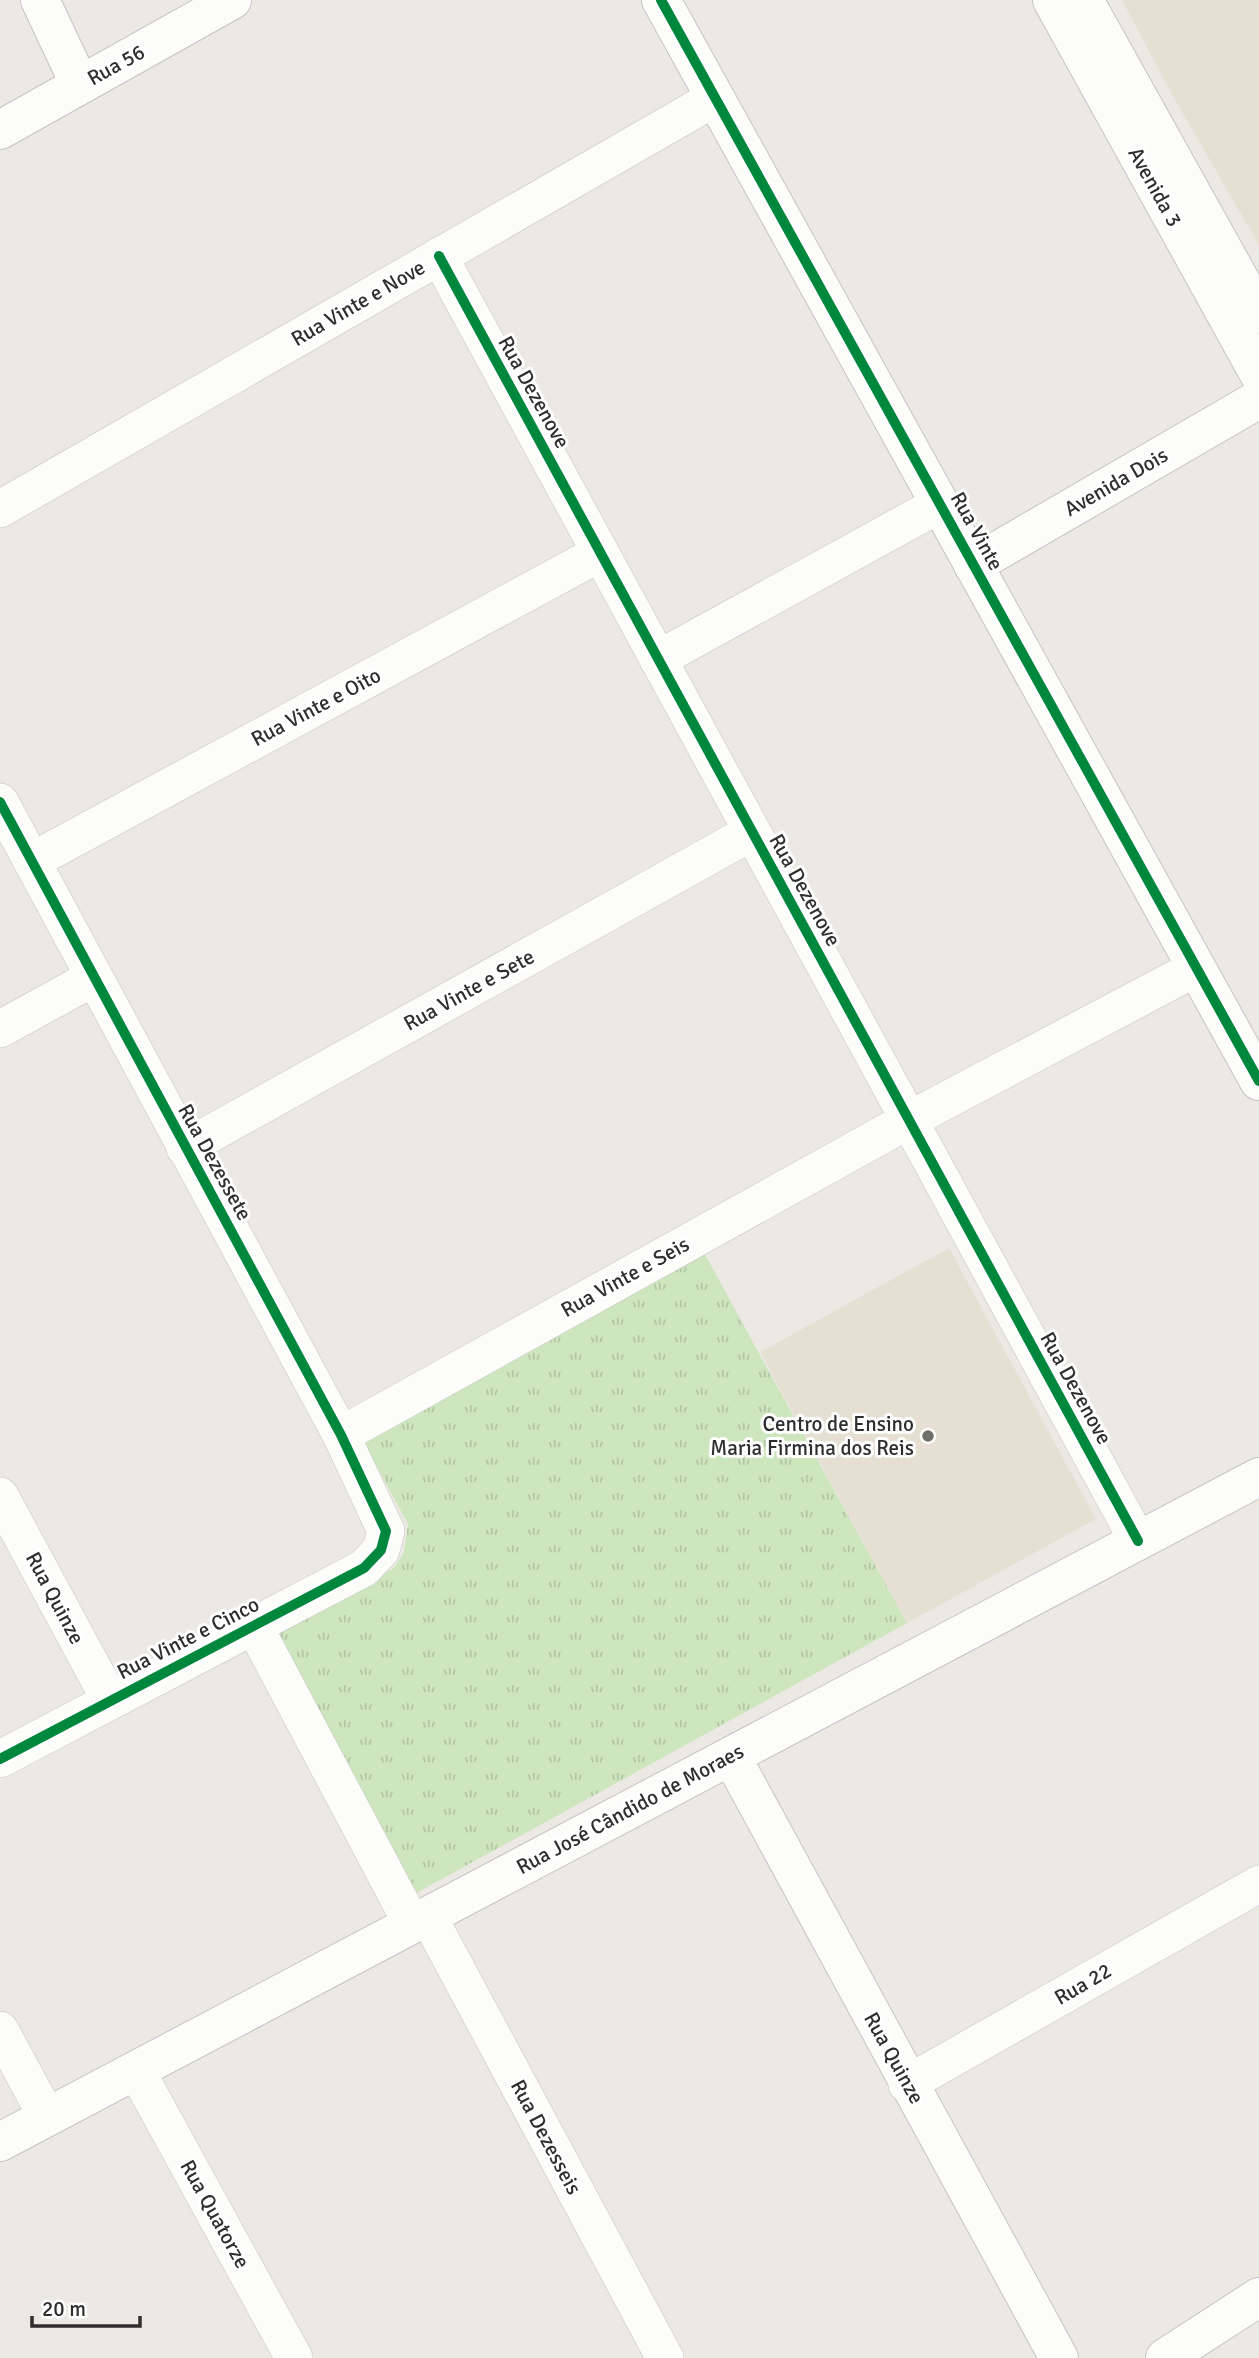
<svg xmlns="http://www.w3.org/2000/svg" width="1259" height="2358" font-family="Signika,sans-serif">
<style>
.education{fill:#e6e0d3}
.park{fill:url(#park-tufts)}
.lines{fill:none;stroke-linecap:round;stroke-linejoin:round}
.street-casing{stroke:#c5c4c5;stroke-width:38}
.secondary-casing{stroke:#c5c4c5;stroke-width:40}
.street{stroke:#fcfcfb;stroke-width:37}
.secondary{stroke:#fcfcfb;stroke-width:38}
.cycleway-casing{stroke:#fff;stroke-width:15}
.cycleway{stroke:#00873e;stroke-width:10}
.poi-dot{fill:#706f6e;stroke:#fff;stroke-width:2.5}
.labels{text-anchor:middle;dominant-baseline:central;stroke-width:6;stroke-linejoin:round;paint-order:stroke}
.street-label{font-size:21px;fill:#2e2e2e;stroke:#fff}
.poi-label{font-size:21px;fill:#2e2e2e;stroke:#fff;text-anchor:end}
</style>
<defs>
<pattern id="park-tufts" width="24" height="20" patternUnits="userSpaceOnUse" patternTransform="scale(1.75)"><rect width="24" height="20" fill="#cee6be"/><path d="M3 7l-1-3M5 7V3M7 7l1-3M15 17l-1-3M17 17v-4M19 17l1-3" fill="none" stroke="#b1c6a4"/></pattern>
</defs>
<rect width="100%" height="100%" fill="#ece8e4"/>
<g class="education">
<path d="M1122,0H1259V245L1171,93Z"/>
<path d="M949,1248L1096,1519L907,1623L760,1352Z"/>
</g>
<path class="park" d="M703,1251L907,1623L413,1895L272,1636L394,1568L404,1552L408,1524L361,1438Z"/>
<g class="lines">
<defs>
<g id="street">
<path d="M439,256L1138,1541"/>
<path d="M0,509L715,98"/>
<path d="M658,659L940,504"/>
<path d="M0,802L341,1435L386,1531L381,1550L364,1568L0,1759"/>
<path d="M32,861L600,553"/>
<path d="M0,1029L93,978"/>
<path d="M185,1148L752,832"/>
<path d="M341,1435L909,1120L1196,968"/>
<path d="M0,1496L110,1700"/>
<path d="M254,1626L412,1924"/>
<path d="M428,1916L665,2358"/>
<path d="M0,2030L47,2117"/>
<path d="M136,2070L294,2358"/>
<path d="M907,2084L1259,1884"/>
</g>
<g id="secondary">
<path d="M40,0L80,85"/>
<path d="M661,0L1259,1081"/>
<path d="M1052,0L1259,374"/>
<path d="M1084,0L1259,314"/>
<path d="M0,130L232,0"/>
<path d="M973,565L1259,399"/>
<path d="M731,1756L1059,2358"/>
<path d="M0,2142L1259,1477"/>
<path d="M1165,2358L1259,2297"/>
</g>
</defs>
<use href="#street" class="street-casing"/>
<use href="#secondary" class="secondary-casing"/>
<use href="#street" class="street"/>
<use href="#secondary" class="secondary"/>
<defs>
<g id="cycleway">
<path d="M661,0L1259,1081"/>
<path d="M439,256L1138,1541"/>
<path d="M0,802L341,1435L386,1531L381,1550L364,1568L0,1759"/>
</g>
</defs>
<use href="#cycleway" class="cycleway-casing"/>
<use href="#cycleway" class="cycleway"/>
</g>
<circle class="poi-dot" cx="928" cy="1436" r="7"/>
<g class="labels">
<g class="street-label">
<text transform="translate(116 65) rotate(-29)">Rua 56</text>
<text transform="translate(1155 187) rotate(61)">Avenida 3</text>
<text transform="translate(358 303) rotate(-30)">Rua Vinte e Nove</text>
<text transform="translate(534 392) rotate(61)">Rua Dezenove</text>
<text transform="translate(1116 482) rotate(-30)">Avenida Dois</text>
<text transform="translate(977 531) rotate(61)">Rua Vinte</text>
<text transform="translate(316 707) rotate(-28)">Rua Vinte e Oito</text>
<text transform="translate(805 890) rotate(61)">Rua Dezenove</text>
<text transform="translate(469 990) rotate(-29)">Rua Vinte e Sete</text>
<text transform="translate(215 1162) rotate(61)">Rua Dezessete</text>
<text transform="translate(625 1277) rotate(-29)">Rua Vinte e Seis</text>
<text transform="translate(1076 1388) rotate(61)">Rua Dezenove</text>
<text transform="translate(55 1598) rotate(62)">Rua Quinze</text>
<text transform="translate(188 1638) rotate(-27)">Rua Vinte e Cinco</text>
<text transform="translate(630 1809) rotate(-28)">Rua José Cândido de Moraes</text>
<text transform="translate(1083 1984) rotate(-30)">Rua 22</text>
<text transform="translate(894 2058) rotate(61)">Rua Quinze</text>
<text transform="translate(546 2137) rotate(62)">Rua Dezesseis</text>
<text transform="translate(215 2214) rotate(61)">Rua Quatorze</text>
</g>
<g class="poi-label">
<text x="914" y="1424">Centro de Ensino<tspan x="914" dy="24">Maria Firmina dos Reis</tspan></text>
</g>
</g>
<path d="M32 2316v10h108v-10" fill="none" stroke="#2e2e2e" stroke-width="3.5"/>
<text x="42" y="2316" font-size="21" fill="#2e2e2e" stroke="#ffffff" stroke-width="5" paint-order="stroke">20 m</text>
</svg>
